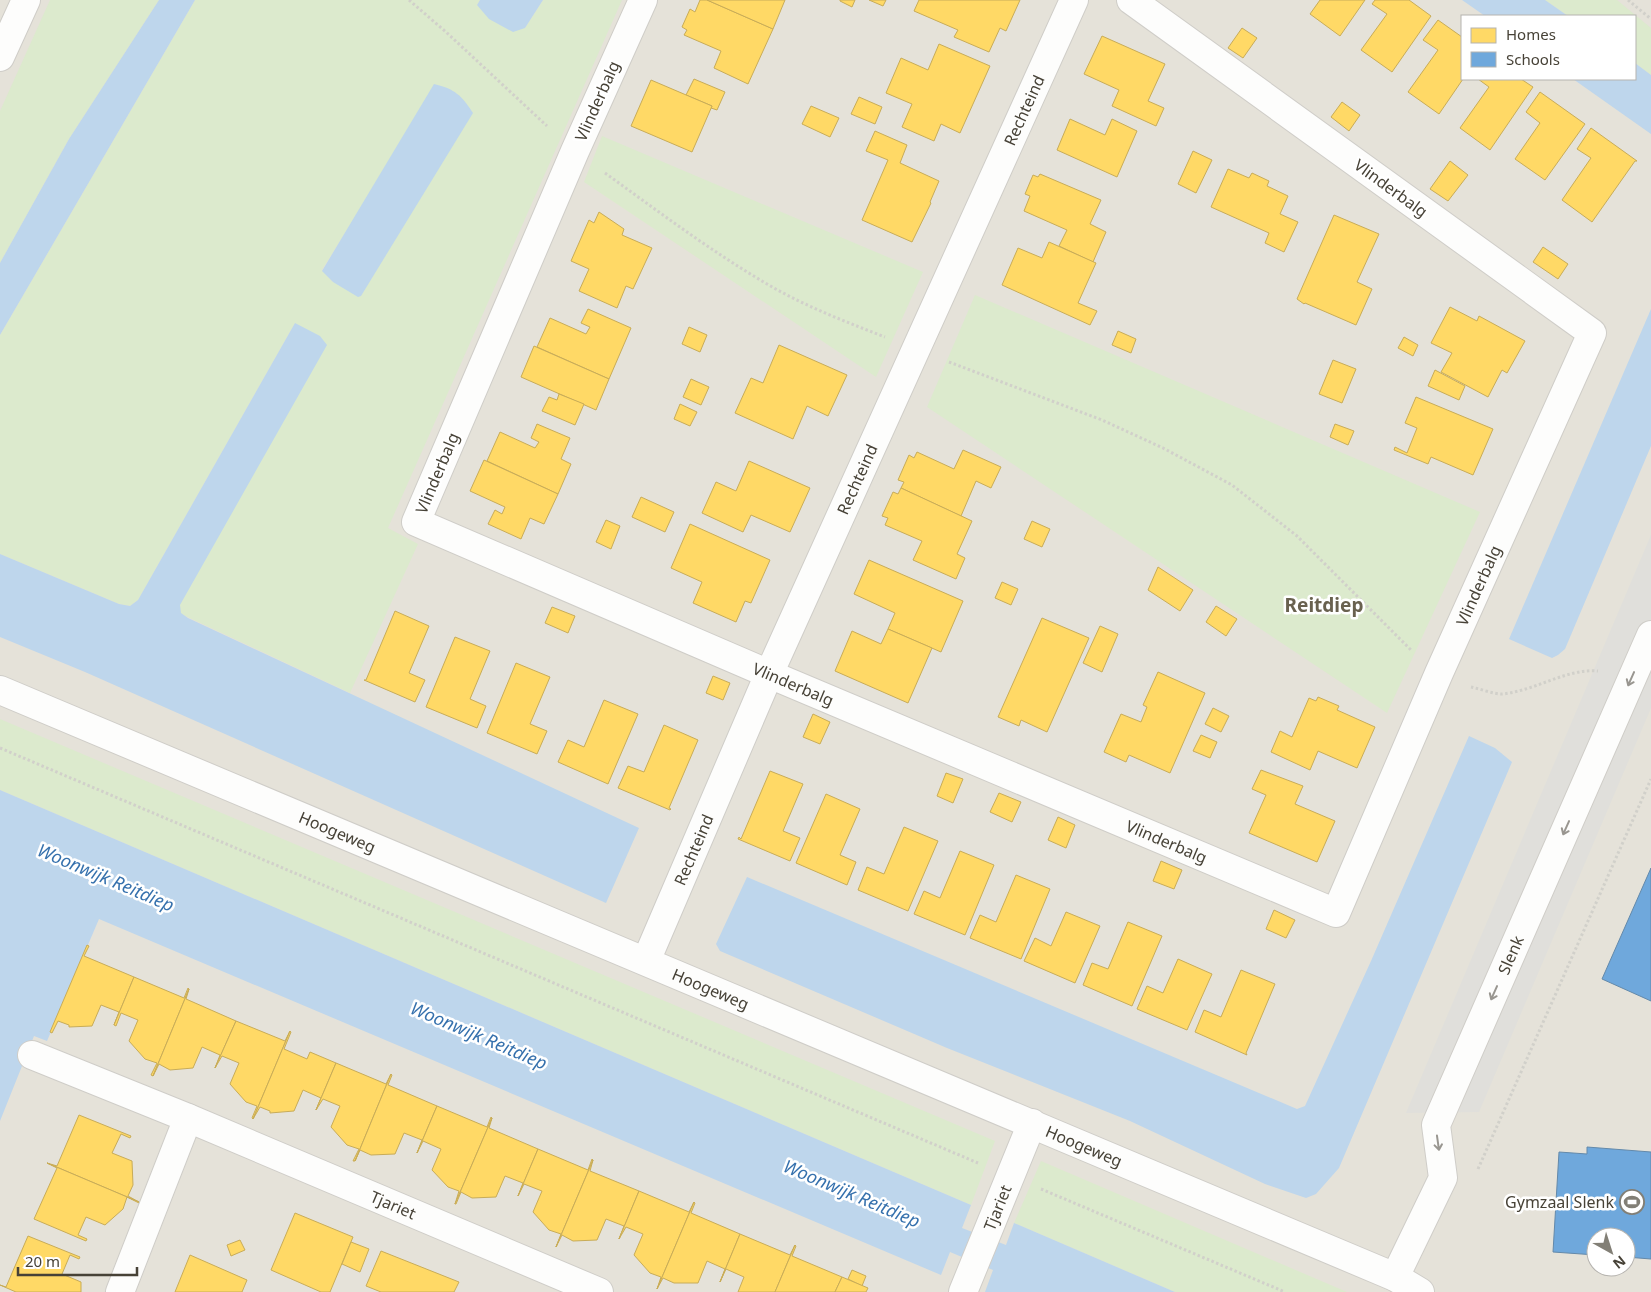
<svg xmlns="http://www.w3.org/2000/svg" width="1651" height="1292" font-family="'Noto Sans',sans-serif">
<style>
.residential{fill:#e5e2d9;fill-rule:evenodd}
.green{fill:#dceacd;fill-rule:evenodd}
.parking{fill:#e0dfdb}
.water{fill:#bed6ec}
.homes{fill:#ffd966;stroke:#c8ac58}
.schools{fill:#6fa8dc;stroke:#6389aa}
.lines{fill:none;stroke-linecap:round;stroke-linejoin:round}
.minor-casing{stroke:#cfcdc8;stroke-width:30}
.path{stroke:#d1d0ca;stroke-width:3;stroke-dasharray:2.5 2.5;stroke-linecap:butt}
.minor{stroke:#fdfdfc;stroke-width:28}
.oneway{stroke:#999690}
.labels{text-anchor:middle;dominant-baseline:central;stroke-width:5;stroke-linejoin:round;paint-order:stroke}
.street-label{font-size:16px;fill:#474237;stroke:#fff}
.poi-label{font-size:16px;fill:#474237;stroke:#fff;text-anchor:end}
.water-label{font-size:18px;font-style:italic;fill:#3671ad;stroke:#fff}
.quarter-label{font-size:19px;font-weight:bold;fill:#69614f;stroke:#fff}
</style>
<rect width="100%" height="100%" fill="#f1f0eb"/>
<path class="residential" d="M0,0H1651V1292H0ZM1462,16H1635V79H1462ZM1596,1237H1626V1267H1596Z"/>
<g class="green">
<path d="M50,0H159L69,139L0,263V111Z"/>
<path d="M195,0H480L477,5L525,28L543,0H622L388,528L418,544L350,693L181,614L179,605L295,323L138,600L130,606L119,604L0,554V335ZM357,214L333,282L322,270Z"/>
<path d="M1545,0H1617L1651,28V75L1635,63V16H1568Z"/>
<path d="M602,136L923,272L876,377L584,182Z"/>
<path d="M975,295L1480,512L1387,713L927,407Z"/>
<path d="M0,719L995,1141L971,1205L0,790Z"/>
<path d="M1041,1161L1347,1292H1175L1014,1223Z"/>
</g>
<path class="parking" d="M1651,535V708L1479,1112L1406,1113Z"/>
<g class="water">
<path d="M159,0H195L0,335V263L69,139Z"/>
<path d="M480,0H543L525,28L513,32L489,19L477,5Z"/>
<path d="M1462,0H1545L1568,16H1485Z"/>
<path d="M1635,63L1651,75V134L1573,79H1635Z"/>
<path d="M434,84C455,89 461,95 473,113L361,296L358,297L333,282L322,271Z"/>
<path d="M1651,309V446L1565,649L1558,655L1552,658L1509,639Z"/>
<path d="M295,323L320,336L327,345L180,605L181,613L188,618L639,828L606,903L85,672L0,637V554L119,604L130,606L138,600Z"/>
<path d="M1469,736L1495,748L1512,762L1339,1168L1316,1194L1306,1198L1265,1184L1130,1121L947,1048L720,951L716,944L747,877L1297,1109L1305,1106L1371,961Z"/>
<path d="M0,790L971,1205L962,1228L1006,1245L1014,1223L1175,1292H985L993,1270L950,1252L941,1275L99,919L47,1041L34,1036L0,1121Z"/>
</g>
<g class="homes">
<path d="M700,0H707L773,29L748,84L714,68L721,51L684,35L687,30L682,27L690,9L695,12Z"/>
<path d="M707,0H785L773,29Z"/>
<path d="M840,0H855L852,7L840,1Z"/>
<path d="M869,0H886L883,6Z"/>
<path d="M919,0H1020L1006,31L1000,28L989,52L954,37L958,30L914,11Z"/>
<path d="M1320,0H1365L1340,36L1310,14Z"/>
<path d="M1375,0H1409L1431,16L1392,72L1361,50L1387,14L1372,4Z"/>
<path d="M1438,20L1462,37L1463,79L1439,114L1408,92L1438,50L1423,40Z"/>
<path d="M1242,28L1257,38L1243,58L1228,48Z"/>
<path d="M1102,36L1165,64L1148,101L1164,108L1156,126L1112,106L1119,90L1084,74Z"/>
<path d="M939,44L990,66L960,133L941,124L934,141L902,127L912,104L886,93L901,58L928,70Z"/>
<path d="M694,79L725,92L717,110L711,108L712,106L686,95Z"/>
<path d="M1478,79H1521L1533,87L1490,150L1460,128L1489,87Z"/>
<path d="M651,80L712,106L692,152L631,126Z"/>
<path d="M1540,92L1585,124L1545,180L1515,159L1540,123L1526,112Z"/>
<path d="M859,97L882,107L875,124L851,114Z"/>
<path d="M1342,102L1360,115L1349,131L1331,117Z"/>
<path d="M811,106L839,118L830,137L802,124Z"/>
<path d="M1070,119L1105,135L1112,119L1137,131L1117,177L1057,150Z"/>
<path d="M1591,128L1637,161H1635L1592,222L1562,200L1591,158L1577,149Z"/>
<path d="M875,131L907,145L900,163L939,181L930,202L931,203L912,242L862,220L888,160L866,151Z"/>
<path d="M1193,151L1212,160L1196,193L1178,184Z"/>
<path d="M1450,161L1468,175L1448,201L1430,189Z"/>
<path d="M1228,169L1249,178L1252,173L1269,181L1267,186L1288,196L1280,214L1298,222L1284,252L1265,243L1269,233L1211,207Z"/>
<path d="M1040,174L1101,200L1090,224L1106,232L1093,262L1059,246L1067,230L1024,211L1030,196L1025,194L1033,175L1038,177Z"/>
<path d="M599,212L624,229L622,235L652,248L633,289L626,286L617,308L579,291L589,269L571,261L589,220L594,223Z"/>
<path d="M1334,215L1379,234L1357,282L1372,289L1356,325L1305,303L1304,304L1297,299Z"/>
<path d="M1049,242L1096,263L1078,303L1097,311L1090,325L1002,285L1018,248L1042,258Z"/>
<path d="M1543,247L1568,264L1558,279L1533,262Z"/>
<path d="M1450,307L1477,321L1479,316L1525,341L1507,373L1502,370L1488,397L1441,372L1452,353L1431,343Z"/>
<path d="M588,309L631,328L609,379L537,347L550,318L586,334L590,327L581,323Z"/>
<path d="M689,327L707,335L700,352L682,344Z"/>
<path d="M1118,331L1136,339L1131,353L1112,345Z"/>
<path d="M1404,337L1418,345L1413,356L1398,348Z"/>
<path d="M779,345L847,375L828,416L807,406L793,439L735,413L751,378L763,383Z"/>
<path d="M534,346L609,379L596,410L521,377Z"/>
<path d="M1333,360L1356,369L1342,403L1319,394Z"/>
<path d="M1435,370L1465,386L1459,400L1428,386Z"/>
<path d="M691,379L709,387L701,405L683,397Z"/>
<path d="M559,394L584,404L575,425L542,411L549,397L557,400Z"/>
<path d="M1416,397L1493,429L1473,475L1431,457L1428,464L1394,450L1395,447L1407,453L1417,428L1405,423Z"/>
<path d="M680,404L697,412L690,426L674,419Z"/>
<path d="M537,424L570,438L561,459L571,464L558,494L487,461L500,432L535,448L539,442L531,438Z"/>
<path d="M1335,424L1354,431L1348,445L1330,437Z"/>
<path d="M963,450L1001,467L991,488L976,481L961,516L901,488L904,482L898,480L909,455L914,458L917,452L954,469Z"/>
<path d="M484,460L558,494L544,524L530,518L521,539L488,524L495,510L502,514L505,507L470,491Z"/>
<path d="M749,461L810,488L790,532L751,515L743,532L702,513L716,482L736,491Z"/>
<path d="M901,488L972,521L957,554L965,558L956,579L913,560L922,541L885,525L888,518L882,516L893,492L898,494Z"/>
<path d="M641,497L674,512L665,532L632,517Z"/>
<path d="M606,520L620,526L611,549L596,542Z"/>
<path d="M1032,521L1050,529L1042,547L1024,539Z"/>
<path d="M690,524L770,560L751,603L745,601L736,622L693,603L702,582L671,568Z"/>
<path d="M869,560L963,601L941,652L888,629L895,613L854,594Z"/>
<path d="M1158,567L1193,590L1180,611L1148,590Z"/>
<path d="M1002,582L1018,589L1011,605L995,598Z"/>
<path d="M1216,606L1237,619L1226,636L1206,622Z"/>
<path d="M552,607L575,616L568,633L545,623Z"/>
<path d="M395,611L429,626L409,673L425,680L415,702L364,680H366Z"/>
<path d="M1042,618L1089,638L1047,732L1021,720L1019,726L998,717Z"/>
<path d="M1100,626L1118,634L1102,672L1083,663Z"/>
<path d="M888,629L932,648L908,703L835,671L852,631L881,644Z"/>
<path d="M455,637L490,651L470,699L486,706L477,728L426,707Z"/>
<path d="M516,663L550,677L530,724L547,731L537,754L487,733Z"/>
<path d="M1158,672L1205,693L1170,773L1129,755L1126,762L1104,752L1121,714L1141,722L1147,707L1143,705Z"/>
<path d="M713,676L730,683L723,700L706,693Z"/>
<path d="M1318,697L1339,706L1337,710L1375,727L1357,768L1318,751L1310,770L1271,752L1280,731L1292,737L1309,698L1316,701Z"/>
<path d="M604,700L638,714L608,784L558,762L568,740L584,747Z"/>
<path d="M1213,708L1229,716L1221,732L1205,724Z"/>
<path d="M813,714L830,722L820,744L803,737Z"/>
<path d="M664,725L698,740L669,808L671,809L670,810L618,788L628,766L644,772Z"/>
<path d="M1201,735L1217,742L1210,758L1193,751Z"/>
<path d="M1261,770L1303,786L1295,804L1335,821L1317,862L1249,833L1266,795L1252,789Z"/>
<path d="M770,771L803,784L783,831L800,838L790,861L738,839L739,837L741,839Z"/>
<path d="M946,773L963,779L953,803L937,796Z"/>
<path d="M999,793L1021,802L1012,822L990,812Z"/>
<path d="M826,794L860,809L840,855L856,862L847,885L796,863Z"/>
<path d="M1058,817L1075,825L1066,848L1048,840Z"/>
<path d="M904,827L938,841L908,911L858,890L867,867L884,874Z"/>
<path d="M960,851L994,865L965,935L914,914L924,891L940,898Z"/>
<path d="M1161,861L1182,870L1174,889L1153,881Z"/>
<path d="M1016,875L1050,889L1021,959L970,938L980,915L996,922Z"/>
<path d="M1274,910L1295,920L1286,938L1266,929Z"/>
<path d="M1066,912L1100,926L1075,983L1024,961L1035,938L1051,946Z"/>
<path d="M1128,922L1162,936L1132,1006L1083,985L1092,963L1108,969Z"/>
<path d="M87,945L89,946L84,956L134,977L114,1025L119,1012L101,1005L92,1026L69,1027V1025L58,1021L52,1033L50,1032Z"/>
<path d="M1178,959L1212,974L1187,1030L1137,1009L1147,986L1163,993Z"/>
<path d="M1241,970L1275,984L1246,1053L1247,1055L1195,1032L1204,1010L1221,1017Z"/>
<path d="M134,977L184,998L188,988L189,989L153,1076L151,1075L157,1063L145,1059L129,1041L138,1020L121,1013L116,1026L114,1025Z"/>
<path d="M189,989L186,999L236,1021L215,1068L220,1055L202,1047L193,1068L170,1070L159,1064L153,1076Z"/>
<path d="M236,1021L285,1041L290,1031L253,1119L252,1118L257,1106L246,1102L230,1084L239,1063L222,1056L215,1068Z"/>
<path d="M290,1031L291,1032L284,1049L307,1059L310,1052L336,1063L316,1110L321,1098L303,1090L294,1111L270,1113V1111L260,1107L253,1119Z"/>
<path d="M336,1063L386,1084L391,1074L355,1161H353L359,1149L347,1145L331,1127L340,1106L323,1099L316,1110Z"/>
<path d="M391,1074L392,1075L388,1085L437,1106L417,1153L422,1140L404,1133L395,1154L371,1155L360,1150L355,1161Z"/>
<path d="M437,1106L487,1127L491,1117L492,1118L455,1204L459,1191L448,1187L432,1170L441,1149L423,1141L417,1153Z"/>
<path d="M79,1115L131,1136L130,1138L121,1134L112,1153L132,1161L133,1185L128,1196L139,1202L47,1163L57,1166Z"/>
<path d="M492,1118L489,1128L538,1149L518,1196L523,1183L505,1176L496,1197L472,1198L461,1192L456,1204H455Z"/>
<path d="M538,1149L588,1170L592,1159L593,1160L556,1247L561,1234L549,1230L533,1212L542,1191L524,1184L518,1196Z"/>
<path d="M593,1160L590,1171L639,1191L619,1239L624,1226L606,1219L597,1240L573,1241L562,1235L556,1247Z"/>
<path d="M47,1163L139,1202V1203L127,1197L123,1209L105,1225L86,1217L78,1235L87,1239L86,1241L34,1219L57,1168Z"/>
<path d="M639,1191L689,1212L694,1202L657,1289L661,1277L650,1273L634,1255L643,1234L626,1227L619,1239Z"/>
<path d="M694,1202L695,1203L691,1213L740,1234L720,1282L725,1269L707,1261L698,1283H674L663,1278L657,1289Z"/>
<path d="M295,1213L353,1237L330,1292H321L271,1270Z"/>
<path d="M740,1234L790,1255L795,1245L775,1292H738L744,1277L726,1269L720,1282Z"/>
<path d="M28,1236L80,1257L79,1259L70,1255L62,1274L81,1282V1292H16L0,1285L6,1287Z"/>
<path d="M240,1240L245,1250L231,1256L227,1245Z"/>
<path d="M351,1242L369,1249L360,1272L342,1264Z"/>
<path d="M795,1245L796,1246L792,1256L842,1277L835,1292H775Z"/>
<path d="M381,1251L459,1282L454,1292H381L366,1286Z"/>
<path d="M190,1255L247,1280L242,1292H175Z"/>
<path d="M852,1270L866,1276L862,1286L848,1279Z"/>
<path d="M842,1277L868,1288L866,1292H835Z"/>
</g>
<g class="schools">
<path d="M1651,868V1001L1602,979Z"/>
<path d="M1587,1147L1651,1152V1259L1626,1257V1237H1596V1255L1553,1252L1559,1152L1587,1154Z"/>
</g>
<g class="lines">
<defs>
<g id="minor">
<path id="s1" d="M643,0L575,151L416,522L769,674L1336,913L1439,673L1592,333L1131,0"/>
<path d="M0,57L26,0"/>
<path id="s2" d="M0,690L1395,1277L1420,1292"/>
<path id="s3" d="M646,961L769,674L1074,0"/>
<path id="s4" d="M32,1055L188,1118L599,1292"/>
<path id="s5" d="M1395,1277L1443,1178L1436,1125L1651,635"/>
<path d="M120,1292L188,1118"/>
<path id="s6" d="M963,1292L1032,1123"/>
</g>
</defs>
<use href="#minor" class="minor-casing"/>
<g class="path">
<path d="M409,0L446,32L547,126"/>
<path d="M1628,0L1651,19"/>
<path d="M605,173C655,209 704,246 757,278C797,303 841,320 885,337"/>
<path d="M949,362L1102,420L1163,448L1232,485L1297,536L1411,650"/>
<path d="M1471,687C1481,689 1493,694 1502,694C1535,691 1567,668 1598,671"/>
<path d="M0,748L978,1163"/>
<path d="M1478,1169L1651,779"/>
<path d="M1041,1189L1285,1292"/>
</g>
<use href="#minor" class="minor"/>
</g>
<defs><path id="oneway-shaft" d="M-6 0H5M1.5-3L5.5 0L1.5 3" fill="none" stroke-width="1.6" stroke-linecap="round" stroke-linejoin="round" transform="scale(1.25)"/></defs>
<g class="oneway">
<use href="#oneway-shaft" transform="translate(1631 679) rotate(114)"/>
<use href="#oneway-shaft" transform="translate(1566 828) rotate(114)"/>
<use href="#oneway-shaft" transform="translate(1494 993) rotate(114)"/>
<use href="#oneway-shaft" transform="translate(1438 1143) rotate(82)"/>
</g>
<defs>
<symbol id="stadium-ring" viewBox="-11 -11 22 22"><circle r="9.5" fill="#fff" stroke="#827f76" stroke-width="1.5"/><path d="M0-5a6.5 5 0 1 0 0 10a6.5 5 0 1 0 0-10ZM-3.5-1.8h7v3.6h-7Z" fill="#827f76"/></symbol>
</defs>
<g fill-rule="evenodd">
<use href="#stadium-ring" x="1618" y="1188" width="28" height="28"/>
</g>
<g class="labels">
<g class="street-label">
<text transform="translate(597 101) rotate(-66)">Vlinderbalg</text>
<text stroke="none"><textPath href="#s3" startOffset="931">Rechteind</textPath></text>
<text transform="translate(1391 188) rotate(36)">Vlinderbalg</text>
<text transform="translate(437 473) rotate(-67)">Vlinderbalg</text>
<text stroke="none"><textPath href="#s3" startOffset="526">Rechteind</textPath></text>
<text stroke="none"><textPath href="#s1" startOffset="1926">Vlinderbalg</textPath></text>
<text stroke="none"><textPath href="#s1" startOffset="980">Vlinderbalg</textPath></text>
<text stroke="none"><textPath href="#s2" startOffset="366">Hoogeweg</textPath></text>
<text stroke="none"><textPath href="#s1" startOffset="1385">Vlinderbalg</textPath></text>
<text stroke="none"><textPath href="#s3" startOffset="121">Rechteind</textPath></text>
<text stroke="none"><textPath href="#s5" startOffset="349">Slenk</textPath></text>
<text stroke="none"><textPath href="#s2" startOffset="771">Hoogeweg</textPath></text>
<text stroke="none"><textPath href="#s2" startOffset="1176">Hoogeweg</textPath></text>
<text stroke="none"><textPath href="#s4" startOffset="391">Tjariet</textPath></text>
<text stroke="none"><textPath href="#s6" startOffset="91">Tjariet</textPath></text>
</g>
<g class="poi-label">
<text x="1614" y="1202">Gymzaal Slenk</text>
</g>
<g class="water-label">
<text transform="translate(106 877) rotate(23)">Woonwijk Reitdiep</text>
<text transform="translate(479 1035) rotate(23)">Woonwijk Reitdiep</text>
<text transform="translate(852 1193) rotate(23)">Woonwijk Reitdiep</text>
</g>
<g class="quarter-label">
<text x="1324" y="605">Reitdiep</text>
</g>
</g>
<rect x="1461" y="15" width="175" height="65" fill="#ffffff" stroke="#b5b3af"/>
<rect x="1471" y="28" width="25" height="15" fill="#ffd966" stroke="#b5b3af"/>
<text x="1506" y="40" font-size="15" fill="#474237">Homes</text>
<rect x="1471" y="52" width="25" height="15" fill="#6fa8dc" stroke="#b5b3af"/>
<text x="1506" y="65" font-size="15" fill="#474237">Schools</text>
<g transform="translate(1611 1252) rotate(141)"><circle r="24" fill="#ffffff" stroke="#b5b3af"/>
<path d="M0-4L9 19L0 12L-9 19Z" fill="#827f76"/>
<text y="-8" font-size="14" font-weight="bold" text-anchor="middle" fill="#474237">N</text>
</g>
<path d="M18 1267v8h119v-8" fill="none" stroke="#474237" stroke-width="2.5"/>
<text x="25" y="1267" font-size="15" fill="#474237" stroke="#ffffff" stroke-width="4" paint-order="stroke">20 m</text>
</svg>
